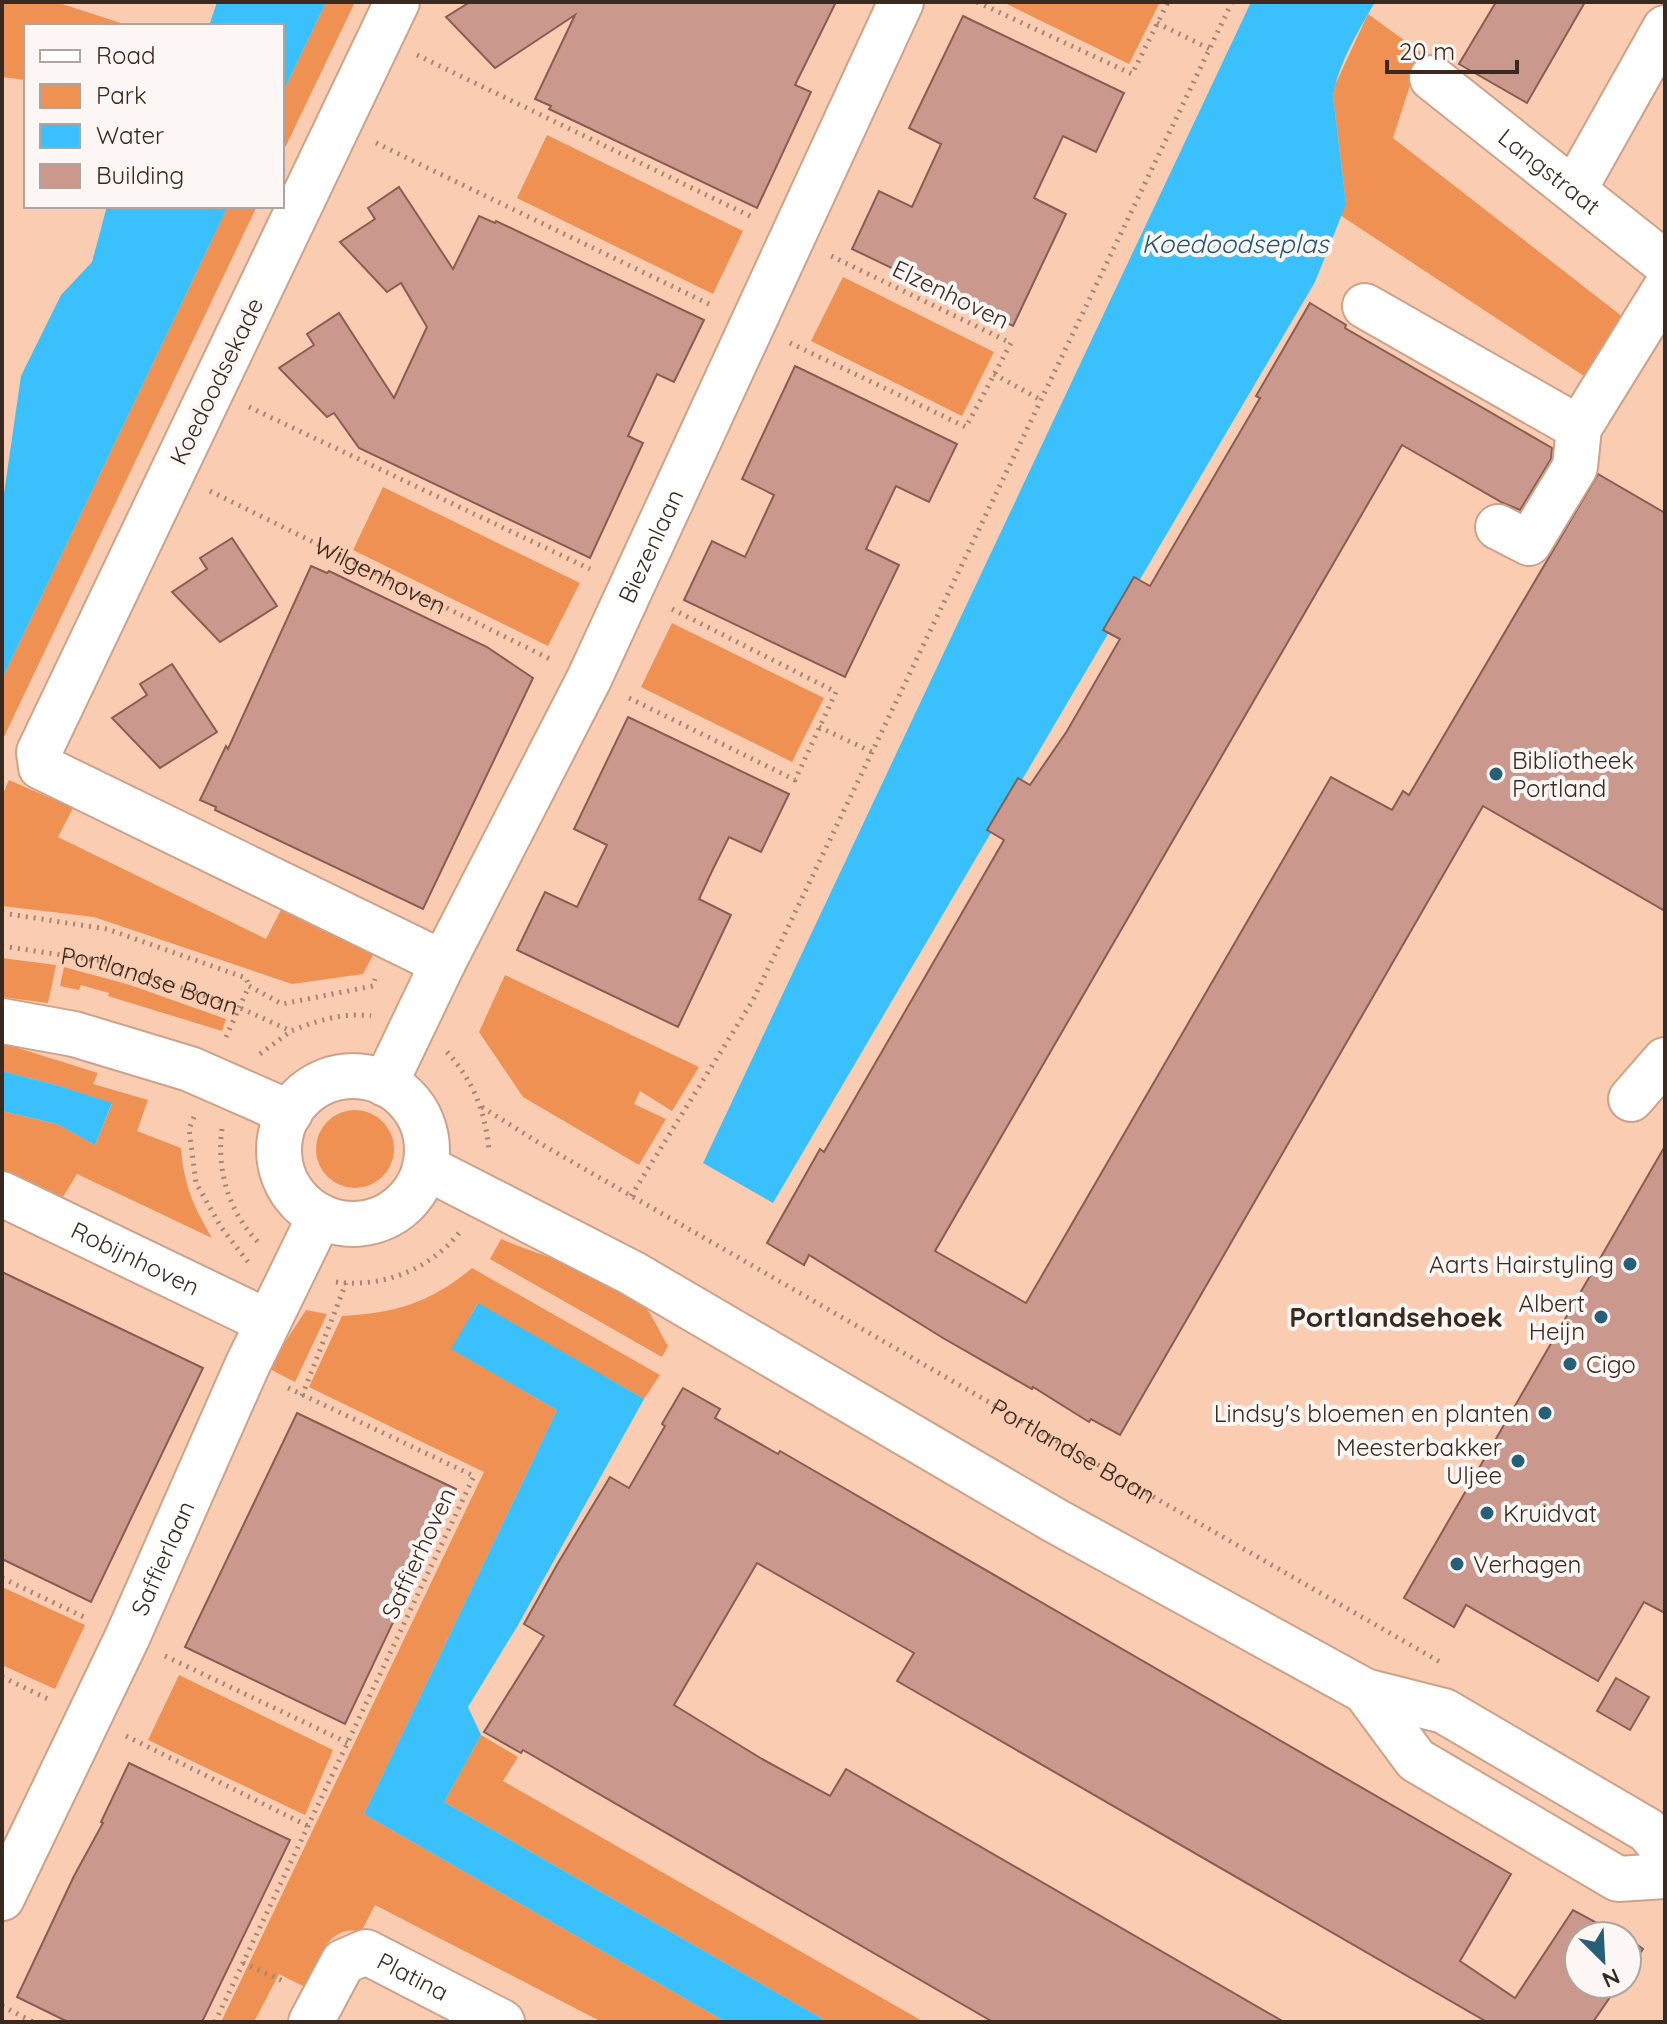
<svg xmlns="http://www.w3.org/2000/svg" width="1667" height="2024" font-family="Quicksand,sans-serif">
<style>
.green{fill:#ee9153}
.water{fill:#3ac0fc}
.building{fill:#ca988d;stroke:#8a5c52;stroke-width:2}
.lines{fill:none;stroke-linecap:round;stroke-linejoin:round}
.minor-casing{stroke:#cda288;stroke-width:48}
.path{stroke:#a68572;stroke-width:5;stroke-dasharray:2 6;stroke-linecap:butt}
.minor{stroke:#fff;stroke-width:44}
.poi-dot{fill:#275e78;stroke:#fcf7f5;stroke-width:3}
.labels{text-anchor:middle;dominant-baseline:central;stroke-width:8;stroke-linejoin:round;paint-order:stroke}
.street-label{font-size:24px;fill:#3a291f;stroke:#fcf7f5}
.poi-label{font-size:24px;fill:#3a291f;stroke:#fcf7f5;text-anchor:start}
.water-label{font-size:26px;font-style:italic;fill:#23566f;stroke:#fcf7f5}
.quarter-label{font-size:28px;font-weight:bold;fill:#3a291f;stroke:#fcf7f5}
</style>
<rect width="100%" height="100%" fill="#facdb2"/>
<g class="green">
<path d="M2,2H56L130,26H26V80L2,77Z"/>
<path d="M326,2H355L282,154V94Z"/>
<path d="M1003,2H1160L1129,64Z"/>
<path d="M1368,14L1426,56L1413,76L1393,138L1628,321L1593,382L1340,215L1346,204L1333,96L1335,85Z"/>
<path d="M547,135L743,231L713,294L517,198Z"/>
<path d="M228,206H257L2,741V679Z"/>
<path d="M843,277L994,352L962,416L811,341Z"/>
<path d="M383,487L580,583L548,646L353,550Z"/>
<path d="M672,623L824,698L792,762L641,687Z"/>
<path d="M9,780L73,808L58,837L266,939L283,906L373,955L363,974L292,984L94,917L2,906V796Z"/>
<path d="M2,958L56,965L48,1003L2,997Z"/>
<path d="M64,967L130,985L226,1019L222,1031L108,996L109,993L81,985L79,990L60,986Z"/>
<path d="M505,975L699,1067L672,1111L640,1091L634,1104L666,1119L639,1165L523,1097L479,1032Z"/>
<path d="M2,1043L98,1073L93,1084L148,1100L137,1131L181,1148C184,1186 193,1205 212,1238L77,1174L58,1205L2,1178V1111L57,1124L95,1145L112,1104L56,1085L2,1071Z"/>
<circle cx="355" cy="1149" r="39"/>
<path d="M501,1239C538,1255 603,1272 633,1295C649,1306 658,1329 668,1346L662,1357L490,1259Z"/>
<path d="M472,1268L660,1375L644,1399L477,1304L452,1349L557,1410L364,1814L726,2022H602L375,1905L361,1932C328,1922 317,1963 305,1987L279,1974L254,2022H221L484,1472L309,1387L342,1316C396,1313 430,1303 472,1268Z"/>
<path d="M306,1310L327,1314L295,1382L268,1368Z"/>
<path d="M2,1587L85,1625L55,1689L2,1665Z"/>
<path d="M179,1675L333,1750L305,1815L148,1740Z"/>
<path d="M481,1735L518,1757L503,1781L924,2022H828L444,1802Z"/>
</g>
<g class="water">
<path d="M217,2H326L282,94V26H209Z"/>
<path d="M1251,2H1375C1359,30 1338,64 1333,96L1346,204L1315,282L773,1203L703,1163Z"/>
<path d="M107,206H228L2,679V507L21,376L61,295L92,262Z"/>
<path d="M2,1071L56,1085L112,1103L95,1145L57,1124L2,1111Z"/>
<path d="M478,1303L644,1399L518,1625L468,1707L481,1735L444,1802L828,2022H726L364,1814L557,1410L451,1349Z"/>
</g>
<g class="building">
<path d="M470,2H836L795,85L811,92L757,208L549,109L551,106L535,99L575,15L495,68L446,17Z"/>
<path d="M1496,2H1585L1527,103L1459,64Z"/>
<path d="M963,16L1124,93L1096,152L1063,136L1034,198L1066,214L1013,326L852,249L879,191L912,207L941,144L909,128Z"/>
<path d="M399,187L453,269L479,216L495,223L496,221L704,320L674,382L657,374L628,436L643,443L590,558L359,448L334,413L327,417L279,368L314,345L307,334L339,313L394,398L427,327L401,283L387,292L340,242L375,219L368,208Z"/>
<path d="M1310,303L1346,325L1345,328L1552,448L1551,459L1520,510L1503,503L1402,445L935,1251L1026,1303L1331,777L1392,810L1403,791L1409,795L1598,474L1665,513V911L1483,806L1120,1435L1091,1419L1089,1422L1033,1387L1032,1389L943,1338L809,1255L804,1265L767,1243L820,1149L824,1152L1004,840L987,830L1018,778L1030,785L1067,731L1120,639L1103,630L1113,613L1134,577L1150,586L1260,398L1256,396Z"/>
<path d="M795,366L957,444L929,502L896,486L866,549L899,565L845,677L684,600L712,541L745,557L774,495L742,479Z"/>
<path d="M232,538L277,606L220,642L172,592L207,569L200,558Z"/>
<path d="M311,566L327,573L329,571L487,647L533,678L423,909L215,810L216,807L200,800L226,746L228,749Z"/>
<path d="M172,664L217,732L160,768L112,718L147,695L140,684Z"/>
<path d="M628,717L789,794L761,852L729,837L713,869L699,899L731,915L678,1027L517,950L545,892L577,907L607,845L574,829Z"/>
<path d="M1665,1146V1613L1644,1602L1598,1681L1466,1605L1454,1627L1404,1598Z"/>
<path d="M2,1272L203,1368L91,1602L2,1559Z"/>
<path d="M683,1388L720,1409L715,1418L778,1454L780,1451L1511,1874L1460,1961L1515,1998L1573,1910L1606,1928L1608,1924L1625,1936H1579V1984H1619L1593,2022H1487L897,1681L914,1653L757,1563L674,1705L762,1759L830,1796L846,1769L1284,2022H993L523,1750L521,1753L484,1732L544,1636L524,1624L558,1563L610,1477L629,1488L665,1426L662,1424Z"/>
<path d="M297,1413L456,1489L345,1724L185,1647Z"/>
<path d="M1616,1678L1649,1697L1630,1730L1597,1711Z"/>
<path d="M129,1763L290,1840L202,2022H68L17,1997L74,1876L103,1823L101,1822Z"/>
<path d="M1627,1937L1643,1949L1627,1973Z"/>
</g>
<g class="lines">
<defs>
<g id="minor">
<path d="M397,2L39,752L41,767L443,963"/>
<path id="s4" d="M1432,78L1665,263"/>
<path d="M1574,190L1665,28"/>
<path d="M1365,306L1579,428"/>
<path d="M1498,527L1529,543L1575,467L1579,428L1665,289"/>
<path d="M2,1021L74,1034L190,1069L290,1113"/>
<circle cx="353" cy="1150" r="74"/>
<path id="s5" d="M385,1084L443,963L589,679L901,2"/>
<path d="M1631,1099L1665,1060"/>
<path d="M425,1167L632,1273L1054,1520L1365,1691L1444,1711L1647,1830L1665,1851"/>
<path id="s6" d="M2,1194L268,1322"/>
<path d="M1365,1691L1416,1760L1618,1879L1665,1876"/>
<path id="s7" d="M2,1898L127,1638L247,1366L320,1216"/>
<path id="s8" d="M311,2022L343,1962L366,1952L502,2022"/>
</g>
</defs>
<use href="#minor" class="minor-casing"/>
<g class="path">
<path d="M977,2L1132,74L1168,2"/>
<path d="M1157,23L1210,49"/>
<path d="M417,55L754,218"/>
<path d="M376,143L713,306"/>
<path d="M790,343L966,427L1011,343L831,256"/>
<path d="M994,374L1041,400"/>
<path d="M249,407L590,569"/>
<path id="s1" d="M210,491L552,660"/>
<path d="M629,698L795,780L836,692L668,607"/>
<path d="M819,727L872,752"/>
<path d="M2,913L107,929L246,978L249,986"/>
<path id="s2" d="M2,946L102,961L238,1007L291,1031C316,1021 343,1012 371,1016"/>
<path d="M226,1037L249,986L282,1004L373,986L375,979"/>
<path d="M447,1052C474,1082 485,1111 489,1150"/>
<path d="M260,1054L291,1031"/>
<path id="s3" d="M482,1107L536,1141L1440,1662"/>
<path d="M194,1117L189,1129L196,1183L221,1227L248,1262"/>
<path d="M222,1129C216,1171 230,1215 260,1244"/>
<path d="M631,1196L753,1000L1232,2"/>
<path d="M336,1282C382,1288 429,1270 459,1233"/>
<path d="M302,1396L346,1283"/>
<path d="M2,1578L88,1619"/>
<path d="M165,1656L348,1743"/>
<path d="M2,1677L48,1699"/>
<path d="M126,1736L308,1826"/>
<path d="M243,1963L285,1982"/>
<path d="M2,2006L33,2022"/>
<path d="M215,2022L474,1476L284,1386"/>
</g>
<use href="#minor" class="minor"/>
</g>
<g class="poi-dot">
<circle cx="1496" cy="774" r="8"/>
<circle cx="1630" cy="1264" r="8"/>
<circle cx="1601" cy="1317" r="8"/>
<circle cx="1570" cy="1364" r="8"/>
<circle cx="1545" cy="1413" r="8"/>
<circle cx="1518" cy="1461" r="8"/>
<circle cx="1487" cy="1513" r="8"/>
<circle cx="1457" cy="1564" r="8"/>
</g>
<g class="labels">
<g class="street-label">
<text stroke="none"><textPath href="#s4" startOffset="150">Langstraat</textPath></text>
<text transform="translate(951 294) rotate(26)">Elzenhoven</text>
<text transform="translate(216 381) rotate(-64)">Koedoodsekade</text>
<text stroke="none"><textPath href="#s5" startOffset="600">Biezenlaan</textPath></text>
<text stroke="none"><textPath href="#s1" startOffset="190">Wilgenhoven</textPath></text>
<text stroke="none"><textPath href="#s2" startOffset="152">Portlandse Baan</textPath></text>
<text stroke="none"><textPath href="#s6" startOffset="148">Robijnhoven</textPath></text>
<text stroke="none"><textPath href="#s3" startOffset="684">Portlandse Baan</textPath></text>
<text transform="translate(418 1553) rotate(-65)">Saffierhoven</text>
<text stroke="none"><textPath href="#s7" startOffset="376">Saffierlaan</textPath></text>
<text stroke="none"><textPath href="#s8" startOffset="146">Platina</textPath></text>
</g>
<g class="poi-label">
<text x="1512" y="760">Bibliotheek<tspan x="1512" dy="28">Portland</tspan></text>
<text x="1614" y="1264" text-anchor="end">Aarts Hairstyling</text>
<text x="1585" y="1303" text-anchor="end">Albert<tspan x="1585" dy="28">Heijn</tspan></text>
<text x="1586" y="1364">Cigo</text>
<text x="1529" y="1413" text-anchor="end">Lindsy's bloemen en planten</text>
<text x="1502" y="1447" text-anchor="end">Meesterbakker<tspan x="1502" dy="28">Uljee</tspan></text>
<text x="1503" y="1513">Kruidvat</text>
<text x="1473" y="1564">Verhagen</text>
</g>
<g class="water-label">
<text x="1235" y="243">Koedoodseplas</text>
</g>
<g class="quarter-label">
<text x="1396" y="1316">Portlandsehoek</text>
</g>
</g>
<rect width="1667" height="2024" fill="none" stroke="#3a291f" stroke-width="8"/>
<rect x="24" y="24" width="260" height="184" fill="#fcf7f5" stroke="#aea59f" stroke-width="2"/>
<rect x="40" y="50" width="40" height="12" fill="#ffffff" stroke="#aea59f" stroke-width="2"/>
<text x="96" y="64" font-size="24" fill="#3a291f">Road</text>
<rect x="40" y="84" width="40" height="24" fill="#ee9153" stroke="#aea59f" stroke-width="2"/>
<text x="96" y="104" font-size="24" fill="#3a291f">Park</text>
<rect x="40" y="124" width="40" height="24" fill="#3ac0fc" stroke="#aea59f" stroke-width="2"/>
<text x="96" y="144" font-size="24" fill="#3a291f">Water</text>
<rect x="40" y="164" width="40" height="24" fill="#ca988d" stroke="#aea59f" stroke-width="2"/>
<text x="96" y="184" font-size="24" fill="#3a291f">Building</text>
<g transform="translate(1603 1960) rotate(156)"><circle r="38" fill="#fcf7f5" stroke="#aea59f" stroke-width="2"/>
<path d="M0-6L14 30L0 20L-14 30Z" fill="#275e78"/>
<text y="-12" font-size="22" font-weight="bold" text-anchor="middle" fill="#3a291f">N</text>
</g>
<path d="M1387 60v12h130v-12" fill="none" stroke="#3a291f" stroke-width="4"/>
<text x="1399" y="60" font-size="24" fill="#3a291f" stroke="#fcf7f5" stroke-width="6" paint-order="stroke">20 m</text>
</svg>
